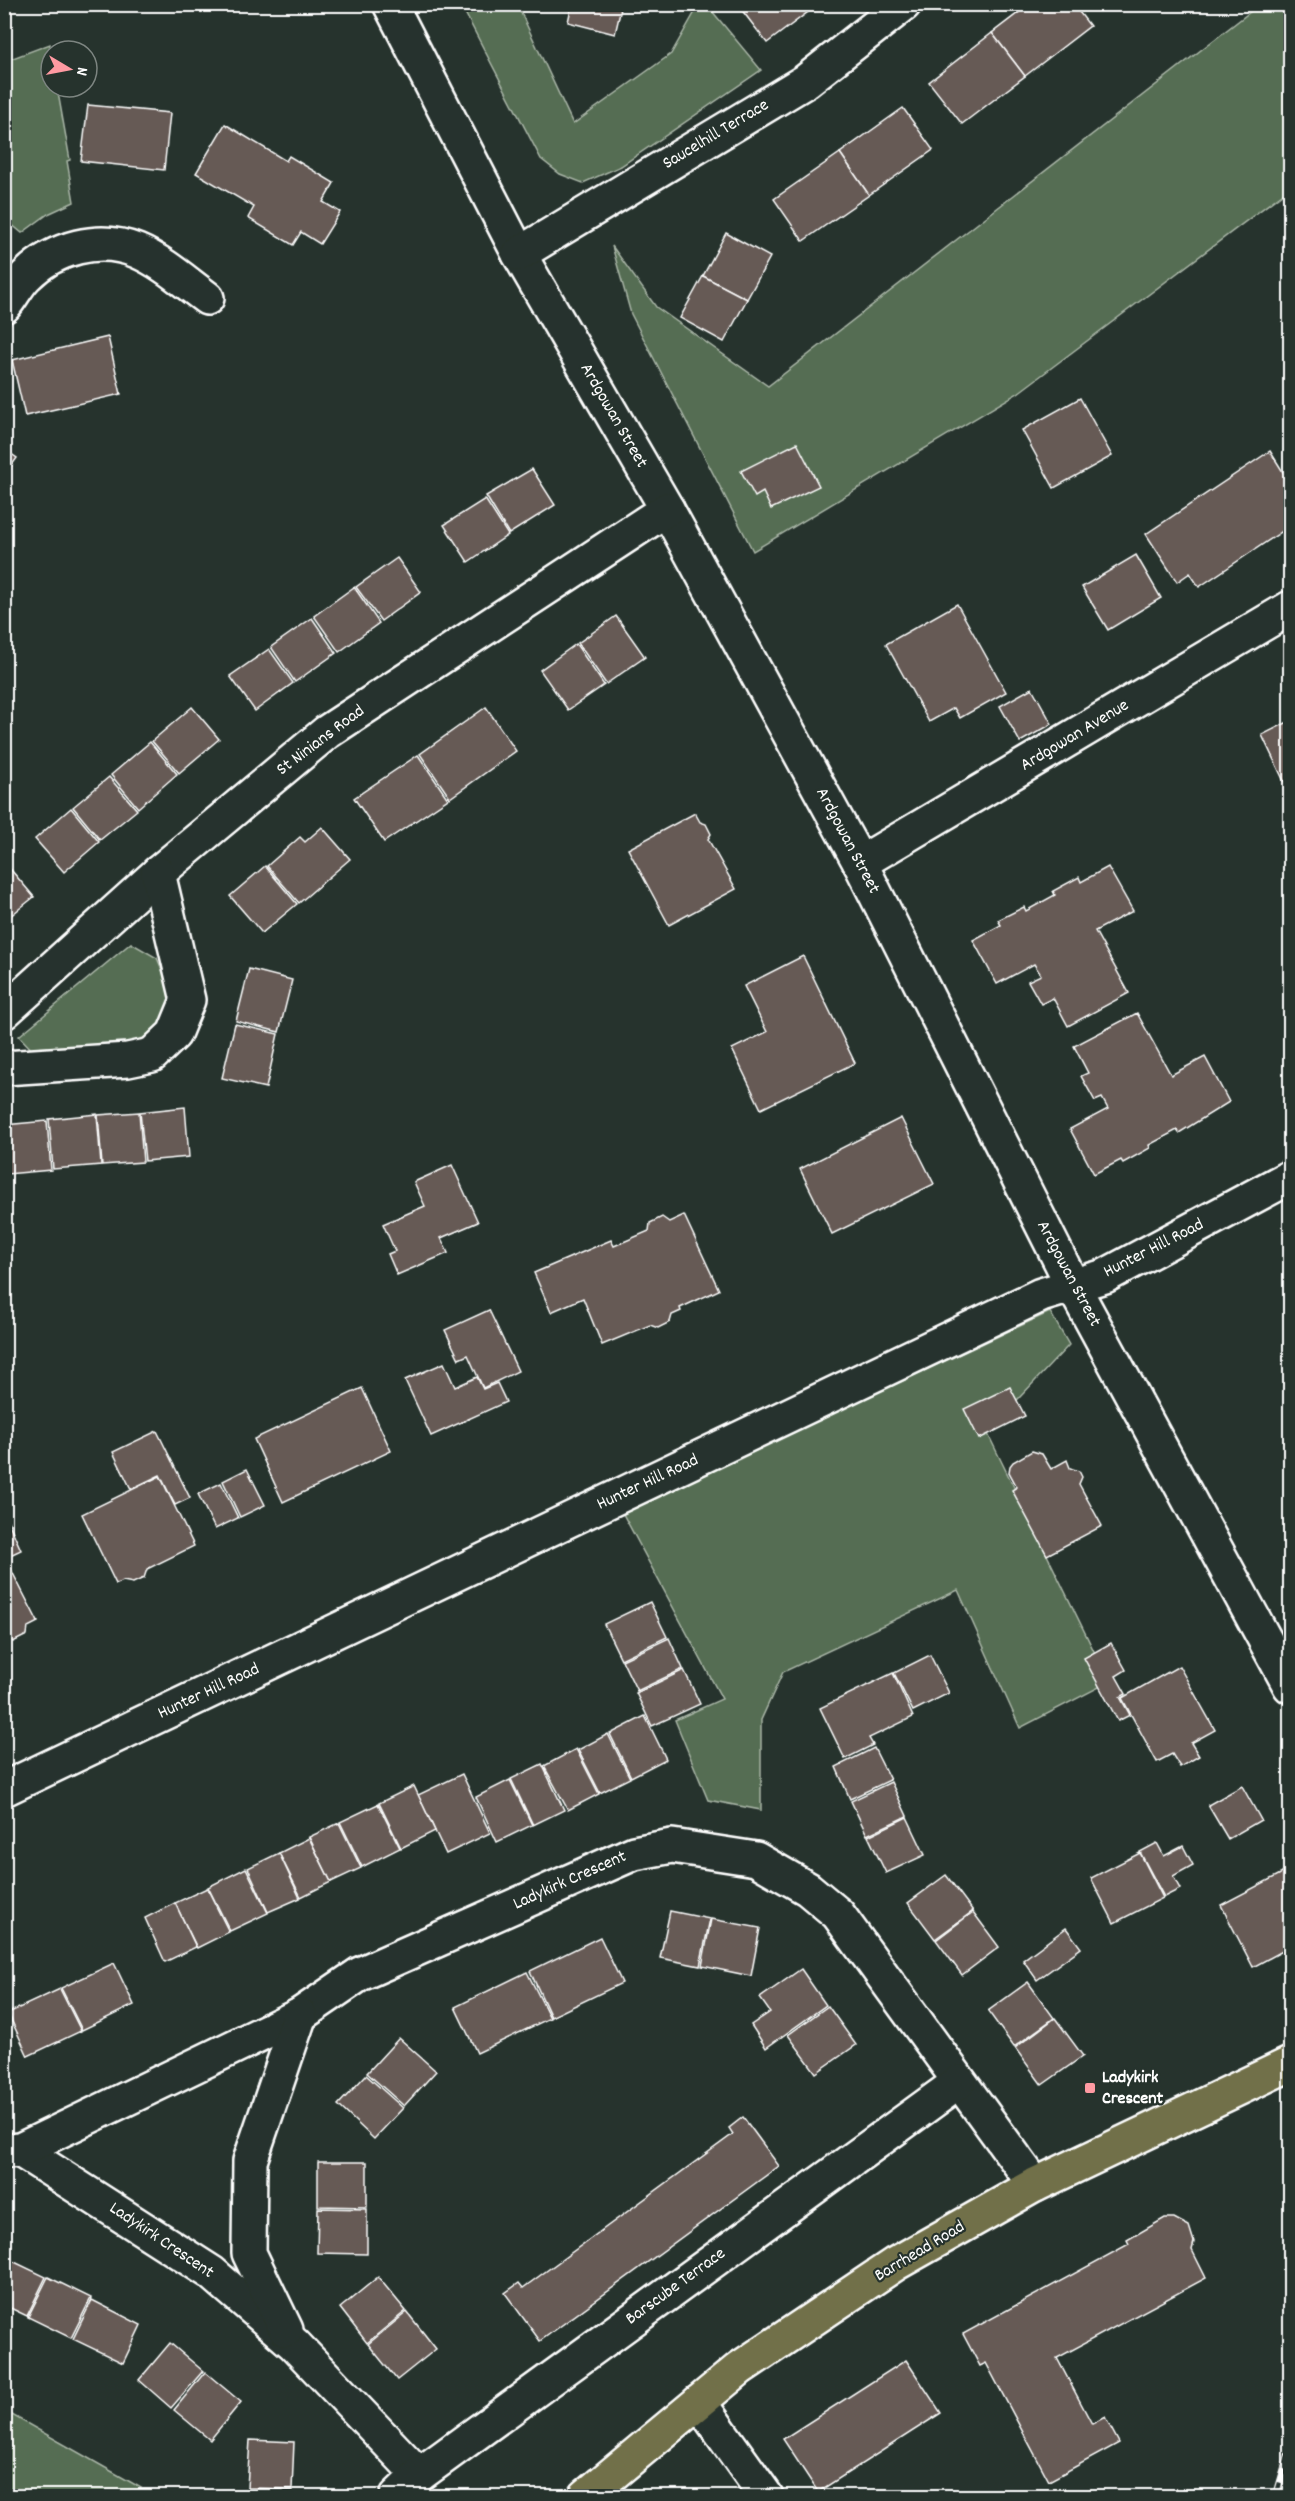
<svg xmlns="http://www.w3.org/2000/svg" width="1295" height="2501" font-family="Dekko,sans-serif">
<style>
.green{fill:#546d52;stroke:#aab6a8;stroke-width:1.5}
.building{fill:#665a55;stroke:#fff;stroke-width:1.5}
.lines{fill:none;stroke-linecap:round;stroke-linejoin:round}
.street-casing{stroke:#fff;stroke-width:38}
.primary-casing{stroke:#fff;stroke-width:38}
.street{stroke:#26332d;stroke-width:33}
.primary{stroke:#71704a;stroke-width:33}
.rail-casing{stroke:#fff;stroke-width:7}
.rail{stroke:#26332d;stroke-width:4.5;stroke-dasharray:14;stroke-linecap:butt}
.poi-dot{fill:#ff9aa2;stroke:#26332d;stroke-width:2}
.labels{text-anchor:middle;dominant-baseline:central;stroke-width:4.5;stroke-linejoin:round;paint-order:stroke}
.street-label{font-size:18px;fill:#fff;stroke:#26332d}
.poi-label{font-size:18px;font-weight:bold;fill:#fff;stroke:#26332d;text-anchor:start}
</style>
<rect width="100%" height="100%" fill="#26332d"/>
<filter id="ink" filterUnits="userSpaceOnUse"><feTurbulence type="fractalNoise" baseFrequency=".0167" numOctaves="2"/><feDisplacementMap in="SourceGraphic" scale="12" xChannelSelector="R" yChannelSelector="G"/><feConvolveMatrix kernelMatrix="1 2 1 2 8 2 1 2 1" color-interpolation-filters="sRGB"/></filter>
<g filter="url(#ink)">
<g class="green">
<path d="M461,5H513L521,13L573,124L671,54L699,5H707L761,70L621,166L583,183L560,174L541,159Z"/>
<path d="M1259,5H1290V188L1018,393L753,551L631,314L612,246L656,307L768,386Z"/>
<path d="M50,44L51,87H57L70,160L67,161L74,202L48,214L22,233L5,219V61Z"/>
<path d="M131,943L157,958L167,981L172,1009L155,1036L110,1047L34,1052L19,1036Z"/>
<path d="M1050,1312L1069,1345L987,1432L1109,1682L1020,1728L958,1590L783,1672L761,1720V1810L708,1800L675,1720L722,1699L622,1512Z"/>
<path d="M4,2411H5L141,2488L132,2496H5Z"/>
</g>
<g class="building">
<path d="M572,4H622L615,34L568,22Z"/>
<path d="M747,4H802L808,12L767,43L741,9Z"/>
<path d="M802,4H817L808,12Z"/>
<path d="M1030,4H1073L1090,26L1025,76L992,33Z"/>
<path d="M992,33L1025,76L962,124L929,82Z"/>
<path d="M88,105L170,113L164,170L81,161Z"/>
<path d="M903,108L933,150L869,195L840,153Z"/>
<path d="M225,124L286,161L289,156L334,183L323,202L340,212L320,244L301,232L293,245L248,218L254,207L196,173Z"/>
<path d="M840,153L869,195L803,241L774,199Z"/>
<path d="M726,233L770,257L747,299L703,276Z"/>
<path d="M703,276L747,299L724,342L680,318Z"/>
<path d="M108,337L121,394L25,416L12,360Z"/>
<path d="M1080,398L1112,456L1054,488L1022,430Z"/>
<path d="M797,443L819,486L771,509L763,492L755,497L741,471Z"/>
<path d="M4,449L17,458L4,476Z"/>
<path d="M1270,451L1290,483V526L1199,587L1190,573L1177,582L1146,534Z"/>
<path d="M532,469L555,505L509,534L486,496Z"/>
<path d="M485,499L508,535L468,562L444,525Z"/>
<path d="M1136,555L1161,598L1108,630L1082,587Z"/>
<path d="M397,558L421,592L381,621L356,587Z"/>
<path d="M354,587L379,623L339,652L314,616Z"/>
<path d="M957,604L1006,692L960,718L954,708L929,722L886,644Z"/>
<path d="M616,616L645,657L606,684L578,643Z"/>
<path d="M312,618L336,653L295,682L271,647Z"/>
<path d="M576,644L604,685L568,710L540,670Z"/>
<path d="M269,649L293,683L255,711L230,676Z"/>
<path d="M1032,688L1052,724L1020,742L1000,706Z"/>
<path d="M192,707L219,739L179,773L152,741Z"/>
<path d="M486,707L516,751L450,798L420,754Z"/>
<path d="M1290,721V794L1262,735Z"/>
<path d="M150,742L177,774L138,808L111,775Z"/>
<path d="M418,755L448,799L384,842L354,798Z"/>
<path d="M109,777L137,810L100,840L73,807Z"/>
<path d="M71,808L99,842L64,872L35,839Z"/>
<path d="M695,813L700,822L706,824L711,834L708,839L736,889L669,925L628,849Z"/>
<path d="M322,827L350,859L299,903L267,866L300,837L305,842Z"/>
<path d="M6,864L34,897L4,921V865Z"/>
<path d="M265,866L297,904L262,933L230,896Z"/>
<path d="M1108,867L1133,911L1095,931L1129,993L1068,1026L1053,998L1041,1004L1028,981L1041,975L1034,964L997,984L973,940L1001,925L998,920L1024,907L1026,911L1055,895L1053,891L1079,877L1081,882Z"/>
<path d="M803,956L855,1063L761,1109L732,1049L767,1032L744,986Z"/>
<path d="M249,969L292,980L279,1032L236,1021Z"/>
<path d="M1137,1013L1171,1075L1205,1057L1229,1102L1179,1133L1177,1130L1149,1145L1150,1148L1123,1163L1121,1160L1094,1174L1070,1129L1108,1109L1102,1098L1095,1101L1081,1076L1088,1073L1074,1046Z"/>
<path d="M235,1024L278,1034L266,1088L222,1078Z"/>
<path d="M185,1107L189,1157L145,1161L140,1112Z"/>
<path d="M139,1112L143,1162L102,1165L98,1115Z"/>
<path d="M97,1114L101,1165L53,1169L49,1119Z"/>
<path d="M901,1118L934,1184L832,1234L800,1169Z"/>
<path d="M47,1121L51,1170L7,1174L4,1125Z"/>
<path d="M452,1165L478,1222L441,1238L448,1253L397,1275L388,1254L395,1251L383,1224L425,1206L414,1182Z"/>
<path d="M684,1215L719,1290L680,1308L681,1311L672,1315L670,1322L658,1328L650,1325L602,1345L583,1298L551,1312L534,1273L611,1240L614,1246L649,1231L650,1223L662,1217L669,1222Z"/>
<path d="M489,1310L518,1371L483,1388L468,1355L459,1359L445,1330Z"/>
<path d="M444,1363L455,1387L477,1377L483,1389L497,1383L506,1402L431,1436L405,1380Z"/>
<path d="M1010,1387L1025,1416L979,1439L964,1409Z"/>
<path d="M362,1388L391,1451L283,1502L254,1439Z"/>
<path d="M157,1431L190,1498L175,1505L160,1475L131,1489L113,1452Z"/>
<path d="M1032,1451L1042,1454L1051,1469L1067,1460L1070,1468L1079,1471L1082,1477L1079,1484L1102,1526L1047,1555L1012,1490L1017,1487L1009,1472L1010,1466L1013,1462Z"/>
<path d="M247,1469L265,1505L240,1517L223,1481Z"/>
<path d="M160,1476L194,1546L147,1569L144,1578L133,1583L123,1581L116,1584L82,1514Z"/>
<path d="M221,1483L238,1518L215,1529L198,1494Z"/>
<path d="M6,1517L21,1550L6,1557L4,1518Z"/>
<path d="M4,1556L38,1622L28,1627L27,1635L13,1642L4,1640Z"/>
<path d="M650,1602L667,1637L621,1659L604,1624Z"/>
<path d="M669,1638L683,1669L637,1691L622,1660Z"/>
<path d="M1111,1643L1126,1670L1116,1676L1126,1694L1120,1697L1130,1715L1118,1721L1084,1658Z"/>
<path d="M930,1655L949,1693L913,1711L894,1673Z"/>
<path d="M1179,1666L1215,1730L1191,1743L1199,1756L1180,1767L1172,1754L1157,1762L1122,1698Z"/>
<path d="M684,1670L700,1704L652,1726L636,1693Z"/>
<path d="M893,1673L913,1717L869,1738L873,1745L845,1759L820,1708Z"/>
<path d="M645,1716L666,1759L631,1777L610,1734Z"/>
<path d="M608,1734L630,1778L600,1793L578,1750Z"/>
<path d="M874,1748L890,1780L850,1799L836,1767Z"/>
<path d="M576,1749L599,1794L568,1810L544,1766Z"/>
<path d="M542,1764L564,1810L533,1825L511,1779Z"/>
<path d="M462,1774L490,1833L446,1854L418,1795Z"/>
<path d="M510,1780L532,1825L497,1842L476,1797Z"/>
<path d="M891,1782L907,1816L867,1835L851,1801Z"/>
<path d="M414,1786L435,1831L401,1848L379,1803Z"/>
<path d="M1242,1786L1261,1820L1228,1839L1208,1805Z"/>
<path d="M378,1804L400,1848L362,1867L340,1822Z"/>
<path d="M907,1817L925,1855L886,1873L868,1836Z"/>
<path d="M339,1823L361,1868L331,1882L309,1837Z"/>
<path d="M309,1838L331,1882L301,1897L279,1853Z"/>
<path d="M1157,1843L1164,1856L1183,1846L1193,1865L1173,1876L1180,1889L1164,1897L1140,1852Z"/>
<path d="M279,1853L300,1898L268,1912L248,1868Z"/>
<path d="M1140,1853L1163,1898L1114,1923L1091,1878Z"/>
<path d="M246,1868L268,1913L230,1931L208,1887Z"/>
<path d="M1286,1871L1290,1879V1947L1253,1967L1221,1905Z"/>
<path d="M946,1875L973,1911L935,1939L908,1903Z"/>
<path d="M207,1888L229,1932L197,1948L175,1903Z"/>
<path d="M175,1903L196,1947L165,1962L145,1918Z"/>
<path d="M670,1911L710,1919L700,1966L660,1958Z"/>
<path d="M973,1912L999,1947L962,1975L936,1940Z"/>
<path d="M711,1919L760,1928L751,1976L702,1966Z"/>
<path d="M1066,1928L1081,1948L1037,1980L1023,1960Z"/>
<path d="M600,1937L622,1983L551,2017L530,1971Z"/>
<path d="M114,1963L134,2005L82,2030L61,1988Z"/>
<path d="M801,1969L826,2005L766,2048L751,2025L770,2012L760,1998Z"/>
<path d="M527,1972L550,2018L477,2053L455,2007Z"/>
<path d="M1028,1982L1054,2018L1014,2047L988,2011Z"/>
<path d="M60,1989L81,2031L28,2056L8,2013Z"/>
<path d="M828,2006L856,2045L816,2073L788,2035Z"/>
<path d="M1055,2018L1083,2056L1042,2085L1015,2048Z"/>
<path d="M399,2038L436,2071L404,2106L367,2073Z"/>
<path d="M366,2075L403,2108L374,2139L338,2105Z"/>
<path d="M743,2117L779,2166L540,2341L505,2293L519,2283L523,2288L733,2134L729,2128Z"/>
<path d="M318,2162H367V2207L318,2206Z"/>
<path d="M318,2208L367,2209V2254L317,2253Z"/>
<path d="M1165,2218H1174L1189,2226L1194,2242L1192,2250L1206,2278L1057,2358L1092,2424L1105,2417L1119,2443L1049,2481L986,2363L980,2366L963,2334L1129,2244L1127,2240Z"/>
<path d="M4,2257L46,2277L27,2316L4,2305Z"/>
<path d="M48,2277L91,2298L71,2338L28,2317Z"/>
<path d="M378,2277L406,2311L367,2343L340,2308Z"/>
<path d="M92,2300L141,2325L123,2363L73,2339Z"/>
<path d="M407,2312L436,2349L397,2380L368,2344Z"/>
<path d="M170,2343L203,2371L171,2408L139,2380Z"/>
<path d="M906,2360L941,2413L818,2492L783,2439Z"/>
<path d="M205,2372L241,2402L210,2440L174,2410Z"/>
<path d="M250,2440L294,2442L292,2489L247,2488Z"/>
<path d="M249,2489L293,2491L292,2496H248Z"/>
</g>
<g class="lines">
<defs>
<g id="street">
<path d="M390,4L519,254L667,509L860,863L1073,1286L1290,1686"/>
<path d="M519,254L806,81L904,4"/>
<path d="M4,306C12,297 17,285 26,276C54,248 99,235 137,251C163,262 185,282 207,298"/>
<path d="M860,863L1290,608"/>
<path d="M4,1012L158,873L327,732L667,509"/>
<path d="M4,1068L128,1060L152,1055L174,1034L188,1000L158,873"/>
<path d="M4,1789L1041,1295L1105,1276L1290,1177"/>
<path d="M20,2150L212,2273L294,2344L419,2475"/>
<path d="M4,2151L20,2150L300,2015L360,1974L634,1853L672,1846L756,1859L808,1889L838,1914L1035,2185"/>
<path d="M286,2330L249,2253L250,2161L300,2015"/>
<path d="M699,2402L766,2496"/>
<path d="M397,2496L419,2475L959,2082"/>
</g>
<path id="primary" d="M586,2496L740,2368L895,2264L1035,2185L1290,2064"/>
</defs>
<use href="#street" class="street-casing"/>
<use href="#primary" class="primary-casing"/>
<use href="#street" class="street"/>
<use href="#primary" class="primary"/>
<defs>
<path id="rail" d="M1276,2496L1290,2449"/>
</defs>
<use href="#rail" class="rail-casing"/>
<use href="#rail" class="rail"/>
</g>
</g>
<rect class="poi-dot" x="1084" y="2082" width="12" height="12" rx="3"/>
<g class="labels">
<g class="street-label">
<text transform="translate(716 135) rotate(-31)">Saucelhill Terrace</text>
<text transform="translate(613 416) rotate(60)">Ardgowan Street</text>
<text transform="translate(1075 736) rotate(-31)">Ardgowan Avenue</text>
<text transform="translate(321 741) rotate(-37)">St Ninians Road</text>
<text transform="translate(847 841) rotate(62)">Ardgowan Street</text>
<text transform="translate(1154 1249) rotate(-27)">Hunter Hill Road</text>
<text transform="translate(1068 1274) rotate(62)">Ardgowan Street</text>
<text transform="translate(648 1483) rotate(-25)">Hunter Hill Road</text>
<text transform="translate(209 1692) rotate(-25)">Hunter Hill Road</text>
<text transform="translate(570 1881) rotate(-24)">Ladykirk Crescent</text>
<text transform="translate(161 2241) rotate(34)">Ladykirk Crescent</text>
<text transform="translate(920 2252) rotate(-31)">Barrhead Road</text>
<text transform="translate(676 2287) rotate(-36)">Barscube Terrace</text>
</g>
<g class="poi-label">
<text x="1102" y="2078">Ladykirk<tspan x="1102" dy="21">Crescent</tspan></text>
</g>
</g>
<rect width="1295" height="2501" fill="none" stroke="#26332d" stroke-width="24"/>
<rect x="12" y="12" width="1271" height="2477" fill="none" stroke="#fff" stroke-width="2" filter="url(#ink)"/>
<g transform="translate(69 69) rotate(100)"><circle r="28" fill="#26332d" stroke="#7d8581" stroke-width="1.5"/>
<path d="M0-4.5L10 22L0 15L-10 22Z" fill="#ff9aa2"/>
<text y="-9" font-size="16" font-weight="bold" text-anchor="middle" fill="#ffffff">N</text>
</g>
</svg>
